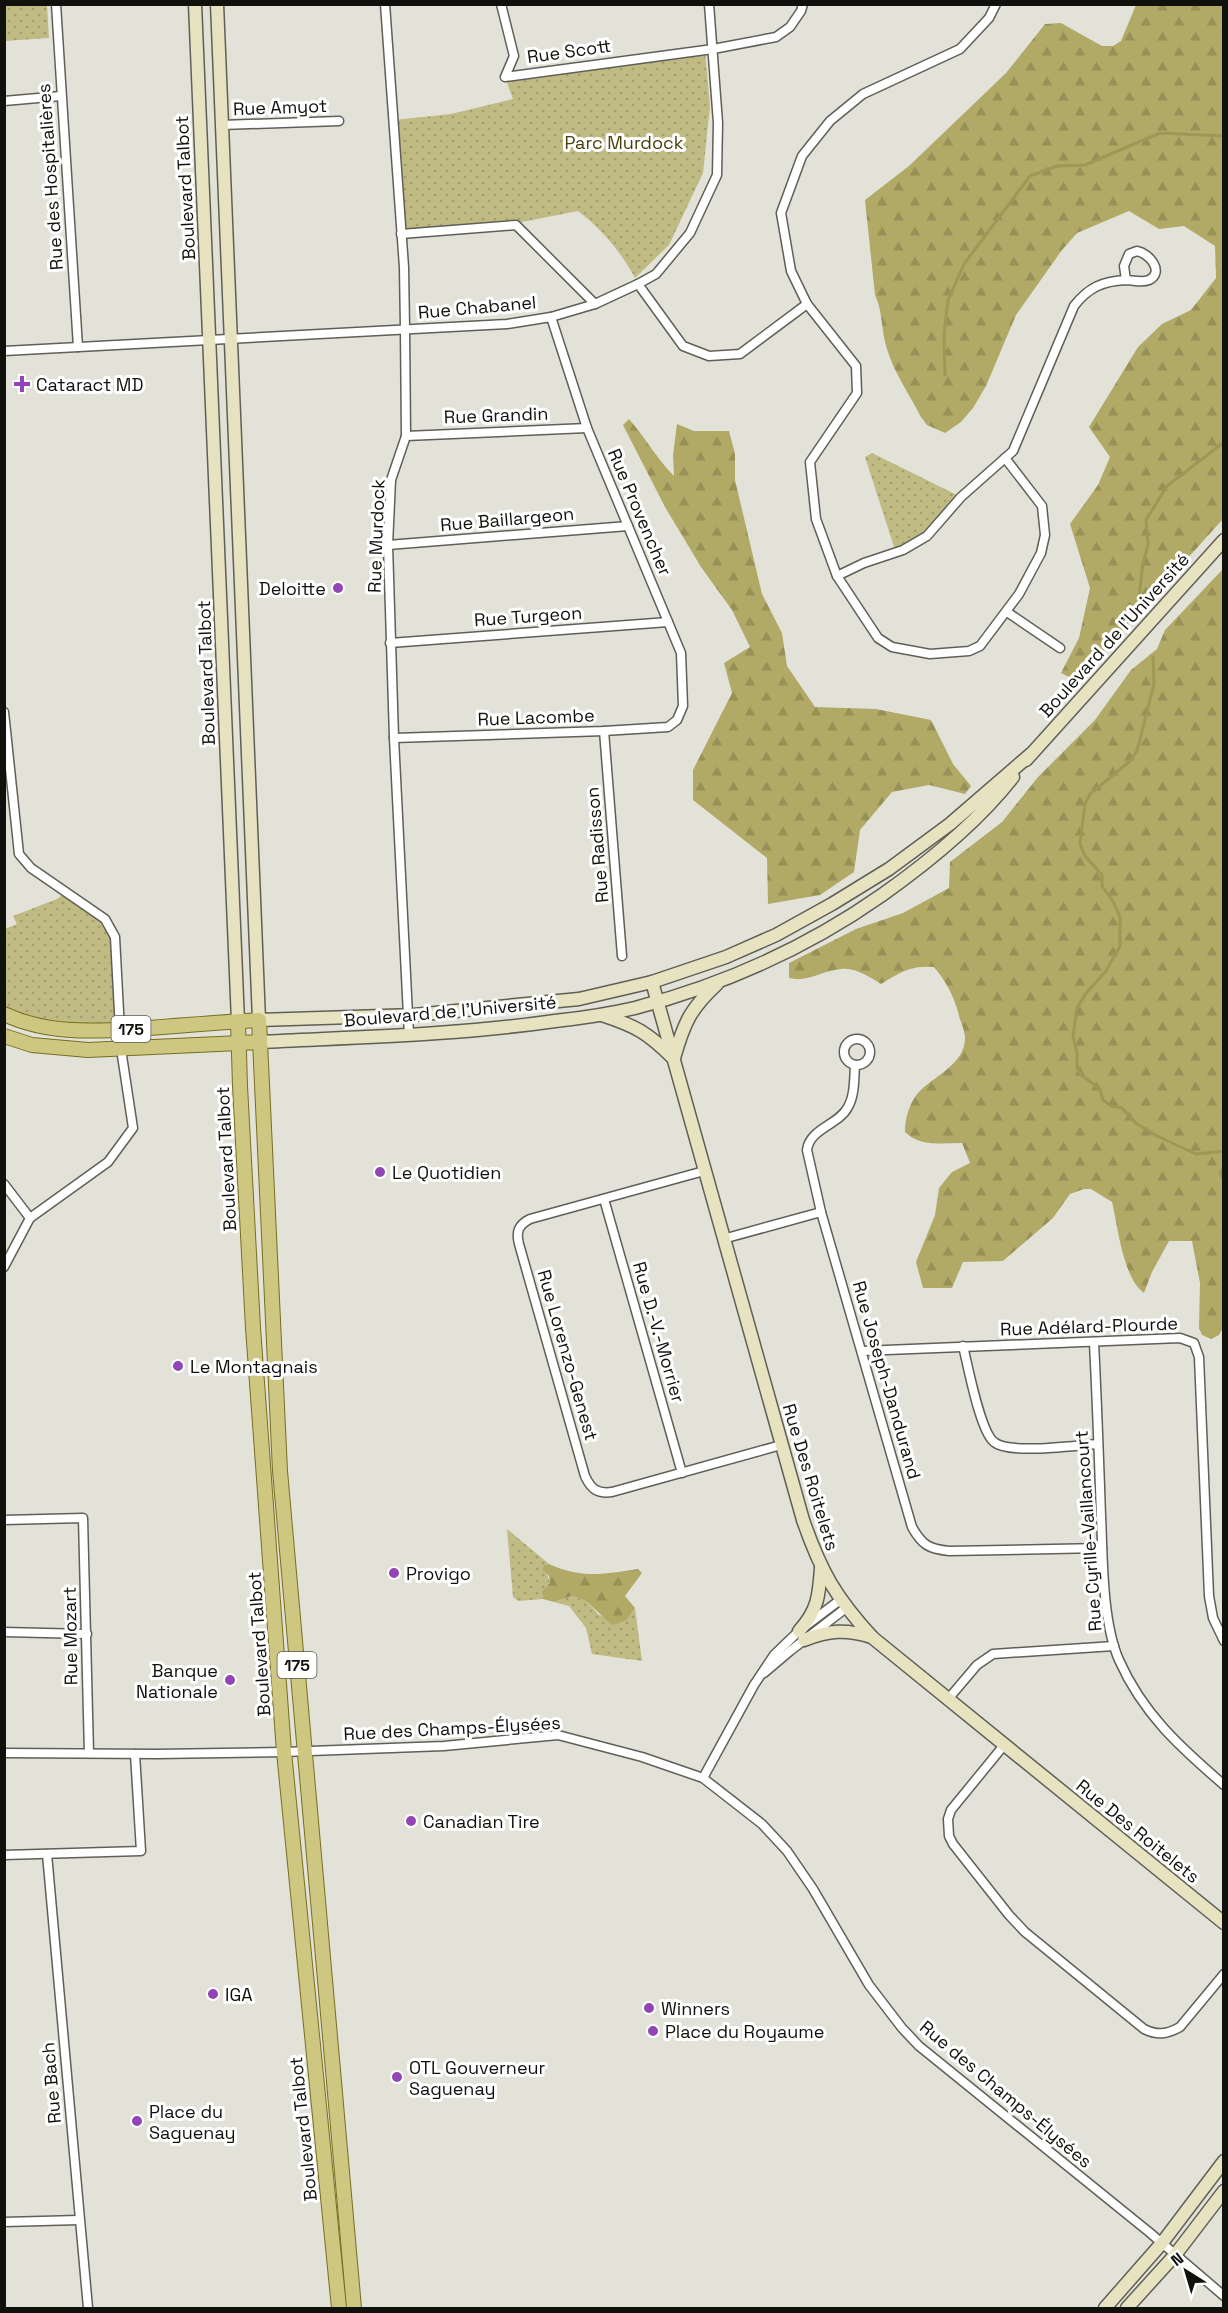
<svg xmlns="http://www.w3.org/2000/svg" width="1228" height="2313" font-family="'Space Grotesk',sans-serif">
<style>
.grass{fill:url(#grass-dots)}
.forest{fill:url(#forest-firs)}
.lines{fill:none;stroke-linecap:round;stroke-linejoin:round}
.stream{stroke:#9f9755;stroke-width:3}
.street-casing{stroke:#605f57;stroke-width:11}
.secondary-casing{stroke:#605f57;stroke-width:15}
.primary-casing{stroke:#776e21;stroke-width:16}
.street{stroke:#fff;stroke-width:8}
.secondary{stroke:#e7e3c0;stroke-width:12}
.primary{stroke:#cec781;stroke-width:14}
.poi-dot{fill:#9145b7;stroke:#fff;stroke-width:2}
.labels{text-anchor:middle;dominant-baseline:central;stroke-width:6;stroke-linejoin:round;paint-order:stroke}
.shield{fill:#fff;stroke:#585855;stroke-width:1.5}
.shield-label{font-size:16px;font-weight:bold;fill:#10100c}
.street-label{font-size:18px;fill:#10100c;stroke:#fff}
.park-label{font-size:18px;fill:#463f08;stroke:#fff}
.poi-label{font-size:18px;fill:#10100c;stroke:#fff;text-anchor:start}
</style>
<defs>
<pattern id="grass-dots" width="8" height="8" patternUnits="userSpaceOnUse" patternTransform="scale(1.5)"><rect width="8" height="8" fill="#c0ba83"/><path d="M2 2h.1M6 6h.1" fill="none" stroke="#a49f70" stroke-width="1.8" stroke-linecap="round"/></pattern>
<pattern id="forest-firs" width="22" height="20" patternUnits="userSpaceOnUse" patternTransform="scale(1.5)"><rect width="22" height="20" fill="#b1a966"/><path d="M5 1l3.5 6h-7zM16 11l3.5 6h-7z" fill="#979057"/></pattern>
</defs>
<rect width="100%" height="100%" fill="#e3e2d9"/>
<g class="grass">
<path d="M5,4L47,5L49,38L5,41Z"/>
<path d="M705,51L710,106L703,173L669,245L635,278C621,252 602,229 578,211L496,227L405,234L394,120L451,114L513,99L505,77Z"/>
<path d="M872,453L961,497L927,536L896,553L865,457Z"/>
<path d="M66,892L105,919L115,937L120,1030L92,1032L5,1014V929L17,924L13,916L57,899Z"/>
<path d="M507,1529L549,1564L544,1565L550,1583L542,1591L543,1599L518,1601L513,1597Z"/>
<path d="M572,1596L586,1601L599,1615L627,1620L635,1608L642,1661L592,1654L586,1628L569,1606L554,1602Z"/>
</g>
<g class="forest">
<path d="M1136,5H1223V519L1077,681L1061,673L1079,638L1090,588L1070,524L1098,485L1110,457L1089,427L1138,347L1162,324L1191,310L1216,278L1215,246L1184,226L1159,229L1129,211L1077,233L1062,250L1016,315L986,386L973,408L961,422L945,433L927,425L921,417C910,395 894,373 887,349C881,331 883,312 875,295L865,200L909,166L1006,73L1045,24L1061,23L1102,46H1113L1121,41Z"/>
<path d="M629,419C645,437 657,459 674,476L673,455L677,424L694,431H729L735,454V480L762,594L782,633L787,666L815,707L876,709L931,720L953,764L971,786L965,794L929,785L892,792L860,830L854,872L820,895L768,904L767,858L693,800V770L732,693L724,663L750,647L732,610L701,567L665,507L623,425Z"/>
<path d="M1223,569V1328L1219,1335L1211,1339L1202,1335L1199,1328L1200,1283L1192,1241H1169L1152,1272L1144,1293C1123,1278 1118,1227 1112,1202L1091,1189H1084L1070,1194L1053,1218L1003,1261L963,1262L952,1288H923L916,1262L935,1215L939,1188L952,1172L970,1163L962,1143C942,1143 920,1147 905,1132C905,1118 909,1104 918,1093C933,1076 965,1065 965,1038C965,1031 961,1023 959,1016C955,998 946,981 934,967C911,965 900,972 881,984C870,977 855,967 841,969C824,970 806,983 789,978V963L856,929L903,913L949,888L950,862L1002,822L1038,777L1095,720L1131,670L1157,649L1165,630Z"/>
<path d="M549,1564C581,1579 605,1574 638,1569L642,1573L625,1596L635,1608L627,1620L612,1625L586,1601L572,1596L554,1602L543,1599L542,1591L550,1583L549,1576L543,1570L544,1565Z"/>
</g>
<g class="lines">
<g class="stream">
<path d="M945,375L944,335L948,300L964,264L1030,176L1057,166L1085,165L1160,133L1224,136"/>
<path d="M1137,613L1143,563L1148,545L1146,520L1167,486L1224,442"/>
<path d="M1153,657L1154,684L1137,751L1130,761L1090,794L1085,804L1080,844L1085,856L1102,875V886L1114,903L1120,917V946L1106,971L1087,992L1077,1008L1073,1036L1077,1053V1067L1081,1075L1100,1089L1103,1100L1111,1106L1122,1108L1137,1124L1157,1136L1196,1154L1224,1151"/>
<path d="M1224,1167L1220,1173L1224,1180"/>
</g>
<defs>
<g id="street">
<path d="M56,4L78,347"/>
<path d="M385,4L404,267L405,329L406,436L391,480L388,545L394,738L409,1035"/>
<path d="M501,4L514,56L505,77L713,49L776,37L790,27L801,11L803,4"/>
<path d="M996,4L989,18L960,49L863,94L830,121L802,156L781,213L791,271L807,304L856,366L857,393L810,462L816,519L837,576L878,638L892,647L930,654L969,651L980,646L1019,594L1041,553L1045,535L1042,506L1005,458"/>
<path d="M4,101L61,96"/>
<path d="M222,125L339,121"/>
<path d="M401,234L516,225L595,304"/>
<path d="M638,284L683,346L709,356L740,354L807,304"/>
<path d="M4,351L507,324L551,317L595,304L638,284L656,274L690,233L717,175L718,123L709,4"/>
<path d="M406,436L587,428"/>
<path d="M388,545L628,526"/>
<path d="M837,576L864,563L903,550L927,536L961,497L1013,451L1074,306C1088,288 1102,281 1126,280C1134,280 1141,283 1149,280C1165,272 1149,253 1137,251L1129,254L1124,266L1126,280"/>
<path d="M1007,612L1060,648"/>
<path d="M390,643L668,622"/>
<path d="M4,712L19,854L31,868L105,919L115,937L121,1049L133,1128L108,1162L30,1218L4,1267"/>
<path d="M604,731L622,956"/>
<path d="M394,738L604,731L668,727L677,720L683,706L681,653L587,428L551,317"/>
<circle cx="857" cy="1052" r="13"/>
<path d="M855,1065C854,1078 855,1095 848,1107C839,1125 810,1128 807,1150L821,1212L912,1527C922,1545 929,1549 949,1551L1102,1548"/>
<path d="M704,1171L530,1219C518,1225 516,1232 519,1244L585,1476C591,1489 597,1494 612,1492L781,1445"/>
<path d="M4,1184L30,1218"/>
<path d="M604,1199L682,1473"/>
<path d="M723,1239L821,1212"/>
<path d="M1094,1343C1097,1400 1099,1458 1101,1516C1103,1558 1102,1621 1119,1660C1143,1714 1180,1747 1224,1785"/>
<path d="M963,1346C968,1366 980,1431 994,1442C1009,1455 1077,1445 1098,1444"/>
<path d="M862,1351L1180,1338L1194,1343L1199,1357L1209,1596L1213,1618L1224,1641"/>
<path d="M4,1520L83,1518L89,1753"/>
<path d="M4,1632L87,1634"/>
<path d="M764,1673L790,1651L846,1608"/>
<path d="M949,1698L977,1665L993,1654L1114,1646"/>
<path d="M1005,1744L951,1810L948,1819L949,1836L953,1844L1009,1915L1025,1932L1144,2029C1158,2036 1167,2034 1180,2027L1224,1974"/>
<path d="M4,1753L157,1754L284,1752L444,1746L558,1735L642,1757L703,1778L762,1824L787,1851L813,1889L869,1985L902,2028L919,2046L1149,2232L1224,2296"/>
<path d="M703,1778L754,1685L774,1655L799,1631L840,1600"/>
<path d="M47,1854L88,2308"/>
<path d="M4,1855L141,1851L135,1754"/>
<path d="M4,2222L79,2220"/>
</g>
<g id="secondary">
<path d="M195,4L238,1021"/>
<path d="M217,4L259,1020L414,1015L579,999L652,982L726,957L776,935L832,904L889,869L950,824L1031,754"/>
<path d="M1026,760L1224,540"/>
<path d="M652,982L803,1520C821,1572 836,1598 873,1638L1224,1923"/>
<path d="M602,1015C636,1026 648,1033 673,1058"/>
<path d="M260,1042C358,1037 457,1035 555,1021C582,1018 609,1014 635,1008C723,985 808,947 882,895C930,861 977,823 1013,777"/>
<path d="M674,1058C684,1023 690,1009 717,984"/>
<path d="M799,1631C818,1610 819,1596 821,1568"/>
<path d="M804,1640C829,1630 846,1629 872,1637"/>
<path d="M1105,2308L1162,2243L1224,2161"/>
<path d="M1127,2308L1175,2255L1224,2191"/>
</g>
<g id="primary">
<path d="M4,1014C51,1036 100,1031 149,1028C186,1025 223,1022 259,1020L280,1471L354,2308"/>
<path d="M238,1021L240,1086L253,1328L284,1752L339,2308"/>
<path d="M4,1036L32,1045L88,1050L260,1042"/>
</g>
</defs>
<use href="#street" class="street-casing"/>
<use href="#secondary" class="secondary-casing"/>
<use href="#primary" class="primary-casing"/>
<use href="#street" class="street"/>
<use href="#secondary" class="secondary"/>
<use href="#primary" class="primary"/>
</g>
<g class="poi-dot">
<path d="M19 375h6v6h6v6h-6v6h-6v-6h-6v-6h6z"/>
<circle cx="338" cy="588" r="6"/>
<circle cx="380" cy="1172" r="6"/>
<circle cx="178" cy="1366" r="6"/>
<circle cx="394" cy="1573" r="6"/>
<circle cx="230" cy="1680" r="6"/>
<circle cx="411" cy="1821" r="6"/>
<circle cx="213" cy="1994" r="6"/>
<circle cx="649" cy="2008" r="6"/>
<circle cx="653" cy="2031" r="6"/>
<circle cx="397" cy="2077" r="6"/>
<circle cx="137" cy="2121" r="6"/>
</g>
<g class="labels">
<g class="shield">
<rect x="111.5" y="1016" width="39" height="26" rx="4.5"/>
<rect x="277.5" y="1652" width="39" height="26" rx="4.5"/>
</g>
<g class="shield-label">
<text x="131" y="1029">175</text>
<text x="297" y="1665">175</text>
</g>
<g class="street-label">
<text transform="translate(569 51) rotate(-8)">Rue Scott</text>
<text transform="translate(280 107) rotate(-2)">Rue Amyot</text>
<text transform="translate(50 177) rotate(-94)">Rue des Hospitalières</text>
<text transform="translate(185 188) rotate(-93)">Boulevard Talbot</text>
<text transform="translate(477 307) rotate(-5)">Rue Chabanel</text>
<text transform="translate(496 415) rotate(-2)">Rue Grandin</text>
<text transform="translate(640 512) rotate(67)">Rue Provencher</text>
<text transform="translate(507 519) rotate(-5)">Rue Baillargeon</text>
<text transform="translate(376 536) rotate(-88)">Rue Murdock</text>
<text transform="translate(528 616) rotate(-4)">Rue Turgeon</text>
<text transform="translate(1114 635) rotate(-48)">Boulevard de l'Université</text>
<text transform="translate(206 673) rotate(-92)">Boulevard Talbot</text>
<text transform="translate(536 717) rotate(-2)">Rue Lacombe</text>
<text transform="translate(597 845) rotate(-95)">Rue Radisson</text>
<text transform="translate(450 1011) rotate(-5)">Boulevard de l'Université</text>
<text transform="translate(226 1159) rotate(-93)">Boulevard Talbot</text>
<text transform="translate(1089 1326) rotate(-2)">Rue Adélard-Plourde</text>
<text transform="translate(659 1332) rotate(74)">Rue D.-V.-Morrier</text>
<text transform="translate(568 1355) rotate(74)">Rue Lorenzo-Genest</text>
<text transform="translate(887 1380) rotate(74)">Rue Joseph-Dandurand</text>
<text transform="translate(811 1477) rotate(73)">Rue Des Roitelets</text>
<text transform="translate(1088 1531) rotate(-94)">Rue Cyrille-Vaillancourt</text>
<text transform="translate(70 1636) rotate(-91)">Rue Mozart</text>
<text transform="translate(259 1644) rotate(-94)">Boulevard Talbot</text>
<text transform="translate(452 1728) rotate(-3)">Rue des Champs-Élysées</text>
<text transform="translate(1138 1831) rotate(39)">Rue Des Roitelets</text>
<text transform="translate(51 2083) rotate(-95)">Rue Bach</text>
<text transform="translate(1006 2094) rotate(40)">Rue des Champs-Élysées</text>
<text transform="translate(303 2129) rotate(-96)">Boulevard Talbot</text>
</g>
<g class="park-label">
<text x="624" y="142">Parc Murdock</text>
</g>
<g class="poi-label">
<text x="36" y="384">Cataract MD</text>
<text x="326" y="588" text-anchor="end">Deloitte</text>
<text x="392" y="1172">Le Quotidien</text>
<text x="190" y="1366">Le Montagnais</text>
<text x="406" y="1573">Provigo</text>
<text x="218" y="1670" text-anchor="end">Banque<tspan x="218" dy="21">Nationale</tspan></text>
<text x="423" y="1821">Canadian Tire</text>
<text x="225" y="1994">IGA</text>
<text x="661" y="2008">Winners</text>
<text x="665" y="2031">Place du Royaume</text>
<text x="409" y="2067">OTL Gouverneur<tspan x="409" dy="21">Saguenay</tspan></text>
<text x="149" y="2111">Place du<tspan x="149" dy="21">Saguenay</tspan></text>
</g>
</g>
<rect width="1228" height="2313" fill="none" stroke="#10100c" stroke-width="12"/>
<g transform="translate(1186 2271) rotate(323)" stroke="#ffffff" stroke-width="4.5" paint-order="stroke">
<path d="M0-4.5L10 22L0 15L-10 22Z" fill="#10100c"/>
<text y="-9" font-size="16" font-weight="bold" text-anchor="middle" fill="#10100c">N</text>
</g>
</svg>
